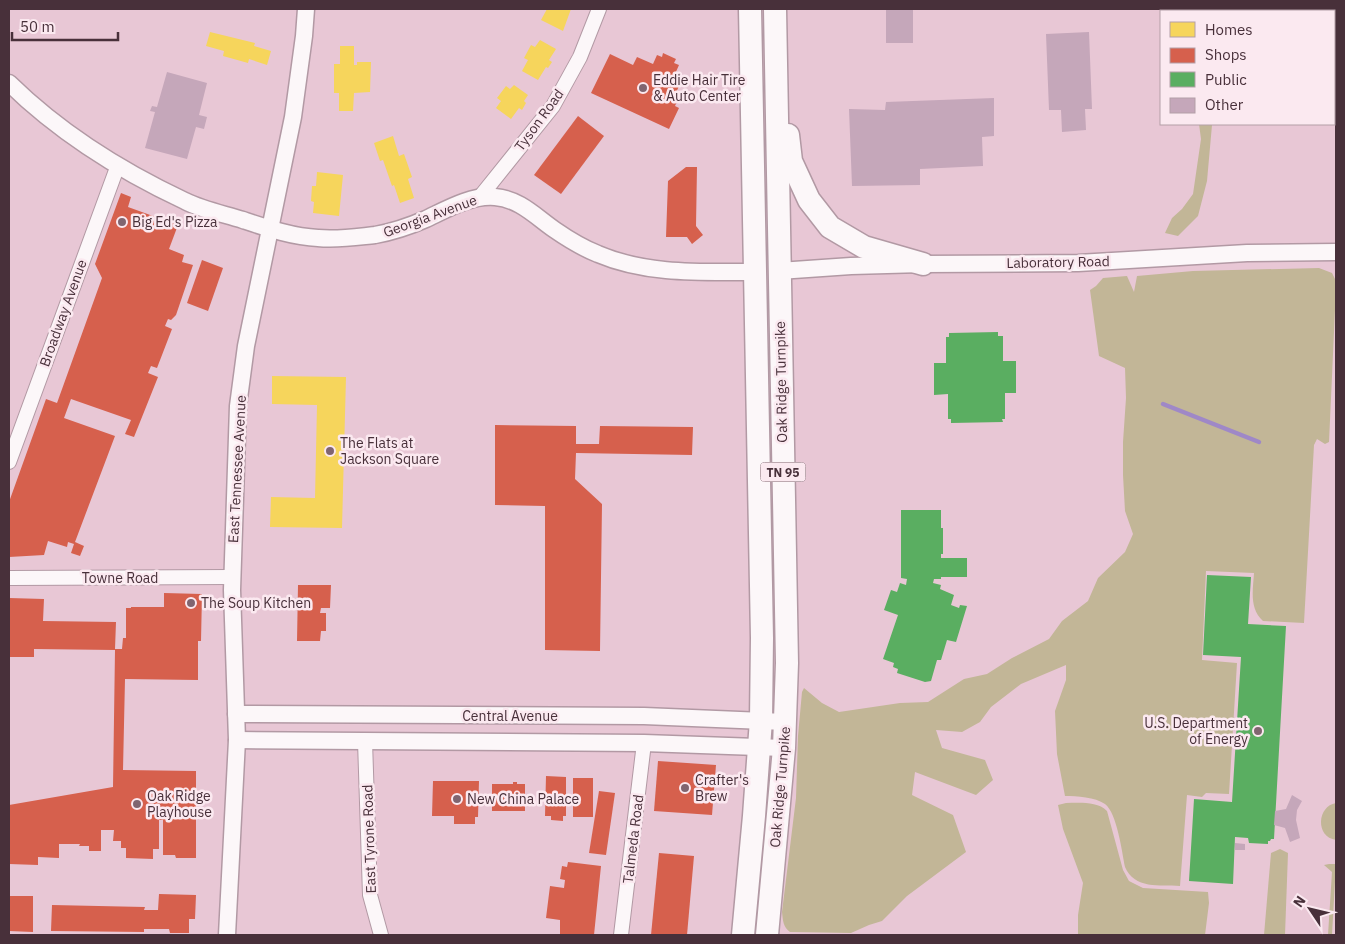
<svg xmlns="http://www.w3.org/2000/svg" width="1345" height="944" font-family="'IBM Plex Sans',sans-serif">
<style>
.green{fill:#c2b697}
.homes{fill:#f6d55c}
.shops{fill:#d6604d}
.public{fill:#5aae61}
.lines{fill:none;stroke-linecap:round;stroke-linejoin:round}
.stream{stroke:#9f88c7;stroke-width:4.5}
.building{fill:#c5a7ba}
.minor-casing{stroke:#b299a4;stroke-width:16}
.tertiary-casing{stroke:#b299a4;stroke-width:19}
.trunk-casing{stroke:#b299a4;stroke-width:25}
.minor{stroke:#fcf7f9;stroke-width:14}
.tertiary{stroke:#fcf7f9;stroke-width:16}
.trunk{stroke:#fcf7f9;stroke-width:22}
.poi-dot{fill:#806570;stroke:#fbe9f0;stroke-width:2}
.labels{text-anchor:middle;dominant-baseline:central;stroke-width:5;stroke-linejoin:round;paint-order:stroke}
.shield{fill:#fbe9f0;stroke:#7e6871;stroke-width:1}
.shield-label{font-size:12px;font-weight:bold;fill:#48303a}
.poi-label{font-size:14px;fill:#48303a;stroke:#fbe9f0;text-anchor:start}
.street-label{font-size:14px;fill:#48303a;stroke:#fbe9f0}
</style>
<rect width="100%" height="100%" fill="#e8c7d5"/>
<g class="green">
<path d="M1199,124L1212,125L1207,181L1198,216L1178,236L1165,233L1172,218L1182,209L1193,194L1201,139Z"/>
<path d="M1319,268L1332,273L1336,281V288L1329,442L1325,444L1317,439L1314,445L1304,623L1263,621C1249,608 1253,590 1254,573L1206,571L1202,660L1237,663L1229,794L1206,793L1202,797L1187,795L1180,886C1160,885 1134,889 1125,867C1122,852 1117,813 1105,804C1095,797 1077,796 1065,796L1057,754L1055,711L1066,680V665L1021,684L991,707L980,722L962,732L936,730L942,748L985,760L993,780L976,795L915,772L912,795L953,815L966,852L907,896L882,921L869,925L851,933L790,932C783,927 783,921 782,912L796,798L798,736L802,692L804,688L822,703L839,712L900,703L928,702L964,679L987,674L1012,658L1049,639L1062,621L1088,601L1098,578L1125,552L1133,534L1125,511L1123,475V442L1126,398L1125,368L1099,356L1090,290L1096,286L1103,278L1127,276L1134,292L1137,276L1193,271Z"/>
<path d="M1066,803C1079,803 1097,801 1107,811L1123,870L1129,881L1143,888L1208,892L1209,903L1205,935H1078V915L1083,883L1063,829L1058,805Z"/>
<path d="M1336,803V840C1315,837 1317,806 1336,803Z"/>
<path d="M1280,849L1288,853L1285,935H1264L1271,853Z"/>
<path d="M1329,864H1336L1332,935H1328L1332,872L1324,865Z"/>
</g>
<g class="homes">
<path d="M547,9H571L563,31L541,20Z"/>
<path d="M210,32L255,43L254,46L271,51L267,65L249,59L248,63L223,56L224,51L206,46Z"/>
<path d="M540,40L556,49L549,60L552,62L548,68L546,67L538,80L522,71L528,60L524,58L531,45L535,47Z"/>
<path d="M340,46H354V65H357V62H371L370,92L354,93L353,111H339V93H334V64H340Z"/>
<path d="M514,85L528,95L524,101L526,103L522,110L519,108L511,119L496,108L501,101L497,98L506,86L510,89Z"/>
<path d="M393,136L399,156L404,154L412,177L408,179L414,198L400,203L394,185L392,186L383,160L380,161L374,143Z"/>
<path d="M317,172L343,175L339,216L313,213L314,202L311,201L312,186H316Z"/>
<path d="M272,376L346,377L342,528L270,527L271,497L315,498L317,405L272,404Z"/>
</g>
<g class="shops">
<path d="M663,53L676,59L674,63L679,65L675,74L680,76L676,84L679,86L675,95L679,97L675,106L679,108L669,129L591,93L610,54L633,65L637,57L653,64L657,55L662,57Z"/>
<path d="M578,116L604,136L561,194L534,175Z"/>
<path d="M686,167H697L696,226L703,235L692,244L687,237H666L668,181Z"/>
<path d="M121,193L131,197L128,207L178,225L169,249L184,255L182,262L193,265L176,315L171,320L168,319L165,326L172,329L157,368L151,366L148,373L158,377L134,437L125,434L131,420L71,399L64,418L115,436L75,542L84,546L80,556L71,553L74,544L68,542L67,547L48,541L44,555L9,557V502L46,399L57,403L102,278L95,264Z"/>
<path d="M202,260L223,268L208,311L187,303Z"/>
<path d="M495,425L576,426V444H599L600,426L693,427L692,455L576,453L575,479L602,504L600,651L545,650V506L495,505Z"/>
<path d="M298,585H331L330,608H321L320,613H326V631H321L320,641H297Z"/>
<path d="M164,593L202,594L201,641H198V680L125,679L123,770L196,771V858H176L175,855H163V820H159V849H153V859L126,858V848H121V841H113L114,830H101V851H89V846H79L80,844H59V858L38,857V865L9,864V805L113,787L115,650L34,649V657H9V598L44,599L43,621L116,622L115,649H122L123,638H126V608H131V607H164Z"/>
<path d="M658,761L716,765L712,815L654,811Z"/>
<path d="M546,776L566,777V816H563V821L551,820V816H545Z"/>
<rect x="573" y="778" width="20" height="39"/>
<path d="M433,781H479L478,817H475V824H454V816H432Z"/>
<path d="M513,782H517V784H525V811H492V784H513Z"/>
<path d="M599,791L615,793L606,855L589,853Z"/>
<path d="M659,853L694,856L687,935H651Z"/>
<path d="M568,862L601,866L594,935H560V920L546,918L550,886L564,888L565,880L560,879L562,866L567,867Z"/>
<path d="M159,894L196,895L195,919H189V933H170L169,929H144V932L51,931L52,905L145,907L144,910H158Z"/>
<path d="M9,896H33V932L9,931Z"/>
</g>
<g class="public">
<path d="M998,332V336H1003V361H1016V393H1005V419H1002L1003,422L951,423V419H948V394L934,395V363H946V337H949V333Z"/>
<path d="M901,510H941V528H943V554H941V558H967V577H941V579H934L933,583L941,585L940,589L954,595L951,605L959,608L960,605L967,606L956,642L947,640L941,660H937L931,681L925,682L897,673L898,669L893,667L894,663L883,659L898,615L884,610L891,590L897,592L900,583L906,585L907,579L901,578Z"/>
<path d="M1207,575L1251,577L1248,624L1286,626L1274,839H1271L1270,841H1268V844L1249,843L1248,838L1235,837L1233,884L1189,881L1194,799L1232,802L1241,657L1203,655Z"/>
</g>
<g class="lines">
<path class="stream" d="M1163,404L1259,442"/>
</g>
<g class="building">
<rect x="886" y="9" width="27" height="34"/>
<path d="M1089,32L1092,109H1085L1086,130L1062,132L1061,110H1049L1046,34Z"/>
<path d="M167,72L207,83L199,115L207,117L204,129L196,127L187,159L145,148L155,112L150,111L152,106L157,107Z"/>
<path d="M994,98V136L982,137L983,166L920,169V185L852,186L849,109L885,110L886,102Z"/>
<path d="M1292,795L1302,801L1297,810L1296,820L1300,838L1290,842L1285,828L1274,825L1275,811L1286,809Z"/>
<path d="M1235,843L1245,844V850H1235Z"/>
</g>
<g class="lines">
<defs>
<g id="minor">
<path d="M480,197L553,106L580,57L599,9"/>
<path d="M9,462L118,165"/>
<path d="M9,578L232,577"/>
<path d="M365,741L370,895L381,935"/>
<path d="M621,935L644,743"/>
</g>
<g id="tertiary">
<path d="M9,83C59,132 121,171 185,201C203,210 224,214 243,220C267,228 293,237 318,238C338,240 356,237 375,235C392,232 410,226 426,219C447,209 471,195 495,197C520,199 536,217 555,230C568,239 583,248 598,254C647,275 702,272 755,272"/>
<path d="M779,271L851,266L923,264L1078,263L1247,253L1336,252"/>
<path d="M236,714L644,716L785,722"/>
<path d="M237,740L644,743L784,748"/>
<path d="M227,935L237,740L232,590L238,406L246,346L293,117L304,36L306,9"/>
</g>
<g id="trunk">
<path d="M788,135L791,161L809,200L830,227L864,247L923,264"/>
<path d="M743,935L754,816L761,720L762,638L750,9"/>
<path d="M767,935L784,748L787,663L775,9"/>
</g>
</defs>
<use href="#minor" class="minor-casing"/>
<use href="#tertiary" class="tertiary-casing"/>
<use href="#trunk" class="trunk-casing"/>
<use href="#minor" class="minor"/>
<use href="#tertiary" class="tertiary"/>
<use href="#trunk" class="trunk"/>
</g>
<g class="poi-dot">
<circle cx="643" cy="88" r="5"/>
<circle cx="122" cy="222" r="5"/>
<circle cx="330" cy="451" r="5"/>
<circle cx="191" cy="603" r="5"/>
<circle cx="1258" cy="731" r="5"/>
<circle cx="685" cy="788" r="5"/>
<circle cx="457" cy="799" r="5"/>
<circle cx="137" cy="804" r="5"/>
</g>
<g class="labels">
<rect class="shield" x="760.5" y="462.5" width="45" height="19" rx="4"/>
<g class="shield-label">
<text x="783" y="472">TN 95</text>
</g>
<g class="poi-label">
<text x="653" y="80">Eddie Hair Tire<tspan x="653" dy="16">&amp; Auto Center</tspan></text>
<text x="132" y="222">Big Ed's Pizza</text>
<text x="340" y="443">The Flats at<tspan x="340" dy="16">Jackson Square</tspan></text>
<text x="201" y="603">The Soup Kitchen</text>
<text x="1248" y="723" text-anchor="end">U.S. Department<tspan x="1248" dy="16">of Energy</tspan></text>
<text x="695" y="780">Crafter's<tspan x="695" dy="16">Brew</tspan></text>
<text x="147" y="796">Oak Ridge<tspan x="147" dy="16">Playhouse</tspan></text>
<text x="467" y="799">New China Palace</text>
</g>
<g class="street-label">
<text transform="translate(539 120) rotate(-54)">Tyson Road</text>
<text transform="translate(430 216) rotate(-20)">Georgia Avenue</text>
<text transform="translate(1058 262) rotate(-1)">Laboratory Road</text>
<text transform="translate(63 313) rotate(-70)">Broadway Avenue</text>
<text transform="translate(781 382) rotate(-91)">Oak Ridge Turnpike</text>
<text transform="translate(237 469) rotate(-87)">East Tennessee Avenue</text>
<text x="120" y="578">Towne Road</text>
<text x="510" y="716">Central Avenue</text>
<text transform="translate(780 787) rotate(-85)">Oak Ridge Turnpike</text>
<text transform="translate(369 839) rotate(-92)">East Tyrone Road</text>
<text transform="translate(633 839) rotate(-83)">Talmeda Road</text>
</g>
</g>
<rect width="1345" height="944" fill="none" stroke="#48303a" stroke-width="20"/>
<rect x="1160" y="10" width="175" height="115" fill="#fbe9f0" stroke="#b39fa7"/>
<rect x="1170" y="22" width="25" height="15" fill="#f6d55c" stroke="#b39fa7"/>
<text x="1205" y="35" font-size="15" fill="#48303a">Homes</text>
<rect x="1170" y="48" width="25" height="15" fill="#d6604d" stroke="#b39fa7"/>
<text x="1205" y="60" font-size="15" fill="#48303a">Shops</text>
<rect x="1170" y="72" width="25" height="15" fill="#5aae61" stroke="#b39fa7"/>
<text x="1205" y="85" font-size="15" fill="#48303a">Public</text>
<rect x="1170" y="98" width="25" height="15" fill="#c5a7ba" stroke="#b39fa7"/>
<text x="1205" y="110" font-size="15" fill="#48303a">Other</text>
<g transform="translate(1310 909) rotate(305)" stroke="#fbe9f0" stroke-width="4" paint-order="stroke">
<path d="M0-4L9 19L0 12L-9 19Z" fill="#48303a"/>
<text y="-8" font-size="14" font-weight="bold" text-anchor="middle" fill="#48303a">N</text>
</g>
<path d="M12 32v8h106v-8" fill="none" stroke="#48303a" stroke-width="2.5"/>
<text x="20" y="32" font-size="15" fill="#48303a" stroke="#fbe9f0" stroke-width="4" paint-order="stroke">50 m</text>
</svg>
